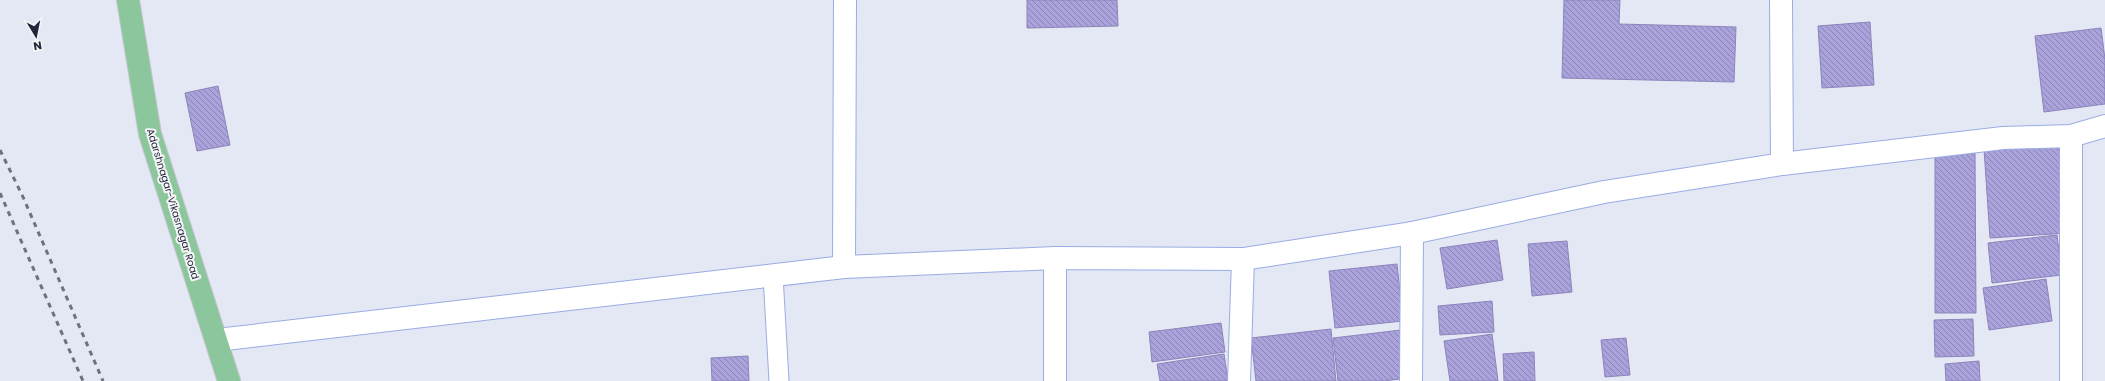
<svg xmlns="http://www.w3.org/2000/svg" width="2105" height="381" font-family="Poppins,sans-serif">
<style>
.building{fill:url(#building-back-hatch);stroke:#8b84bb}
.lines{fill:none;stroke-linecap:round;stroke-linejoin:round}
.lane-casing{stroke:#9aace3;stroke-width:21}
.street-casing{stroke:#9aace3;stroke-width:24}
.primary-casing{stroke:#c5c7cd;stroke-width:24}
.lane{stroke:#fff;stroke-width:19}
.street{stroke:#fff;stroke-width:22}
.primary{stroke:#8cc69d;stroke-width:22}
.rail{stroke:#6c7284;stroke-width:3;stroke-dasharray:5 5;stroke-linecap:butt}
.labels{text-anchor:middle;dominant-baseline:central;stroke-width:4;stroke-linejoin:round;paint-order:stroke}
.street-label{font-size:10px;fill:#21283e;stroke:#f6f6f6}
</style>
<defs>
<pattern id="building-back-hatch" width="6" height="6" patternUnits="userSpaceOnUse"><rect width="6" height="6" fill="#a9a2db"/><path d="M-1 5l2 2M0 0l6 6M5-1l2 2" fill="none" stroke="#8984b3"/></pattern>
</defs>
<rect width="100%" height="100%" fill="#e4e8f4"/>
<g class="building">
<path d="M1027,0H1117L1118,26L1027,28Z"/>
<path d="M1564,0H1620L1619,24L1736,27L1734,82L1562,78Z"/>
<path d="M1870,22L1874,85L1822,88L1818,26Z"/>
<path d="M2101,28L2105,59V104L2044,112L2035,36Z"/>
<path d="M218,86L230,145L197,151L185,93Z"/>
<path d="M2063,144L2069,233L1990,238L1984,149Z"/>
<path d="M1975,151L1976,313H1935V152Z"/>
<path d="M2057,235L2062,275L1992,283L1988,243Z"/>
<path d="M1497,240L1503,280L1447,289L1440,248Z"/>
<path d="M1567,241L1572,292L1532,296L1528,244Z"/>
<path d="M1397,264L1403,321L1335,328L1329,271Z"/>
<path d="M2046,279L2052,321L1989,330L1983,288Z"/>
<path d="M1492,301L1494,332L1440,335L1438,306Z"/>
<path d="M1973,319L1974,356L1935,357L1934,320Z"/>
<path d="M1221,323L1225,352L1152,362L1149,332Z"/>
<path d="M1331,329L1336,381H1256L1251,338Z"/>
<path d="M1401,330L1407,378L1384,381H1338L1333,338Z"/>
<path d="M1492,334L1498,381H1450L1444,341Z"/>
<path d="M1626,338L1630,375L1605,377L1601,340Z"/>
<path d="M1534,352L1535,381H1504L1503,354Z"/>
<path d="M1224,354L1228,381H1160L1157,364Z"/>
<path d="M748,356L749,381H712L711,358Z"/>
<path d="M1979,361L1980,381H1946L1945,364Z"/>
</g>
<g class="lines">
<defs>
<path id="lane" d="M773,275L779,381"/>
<g id="street">
<path d="M1781,0L1782,164"/>
<path d="M2071,136V381"/>
<path d="M844,267L845,0"/>
<path d="M217,340L844,267L1055,258L1243,259L1412,233L1604,192L1782,164L2003,138L2071,136L2105,126"/>
<path d="M1055,381V258"/>
<path d="M1239,381L1243,259"/>
<path d="M1411,381L1412,233"/>
</g>
<path id="primary" d="M128,0L150,134L229,381"/>
</defs>
<use href="#lane" class="lane-casing"/>
<use href="#street" class="street-casing"/>
<use href="#primary" class="primary-casing"/>
<use href="#lane" class="lane"/>
<use href="#street" class="street"/>
<use href="#primary" class="primary"/>
<g class="rail">
<path d="M0,150L23,197L103,381"/>
<path d="M0,193L83,381"/>
</g>
</g>
<g class="labels">
<g class="street-label">
<text transform="translate(173 204) rotate(73)">Adarshnagar-Vikasnagar Road</text>
</g>
</g>
<g transform="translate(36 36) rotate(170)" stroke="#f6f6f6" stroke-width="3" paint-order="stroke">
<path d="M0-3L7 15L0 10L-7 15Z" fill="#21283e"/>
<text y="-6" font-size="11" font-weight="bold" text-anchor="middle" fill="#21283e">N</text>
</g>
</svg>
